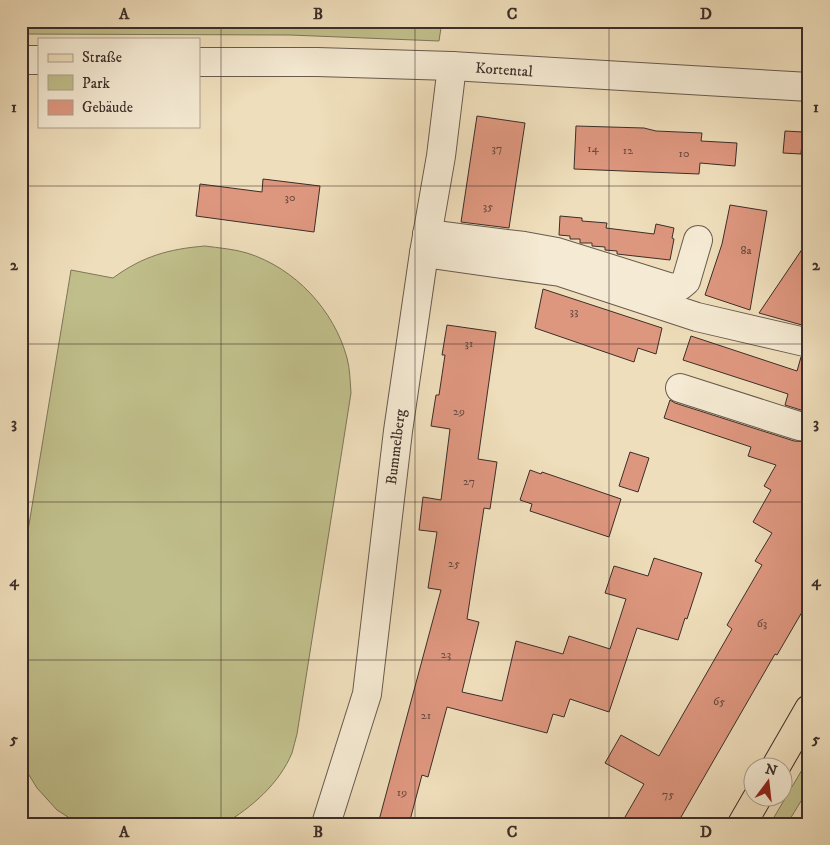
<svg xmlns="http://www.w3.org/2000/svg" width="830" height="845" font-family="'IM FELL DW Pica',serif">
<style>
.green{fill:#c0bf8b;stroke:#7e765a}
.building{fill:#de977f;stroke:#3c2e29}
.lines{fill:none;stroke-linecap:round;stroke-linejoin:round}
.minor-casing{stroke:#695a4e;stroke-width:30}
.major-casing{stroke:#3c2e29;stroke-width:30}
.minor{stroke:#f5ead3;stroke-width:28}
.major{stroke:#efdebb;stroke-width:28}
.rail{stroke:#3c2e29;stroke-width:4;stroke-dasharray:9 9;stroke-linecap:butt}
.grid{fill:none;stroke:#3c2e29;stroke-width:1;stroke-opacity:0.55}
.labels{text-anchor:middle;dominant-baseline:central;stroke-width:4;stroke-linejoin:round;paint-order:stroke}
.number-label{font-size:12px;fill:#64483e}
.street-label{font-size:15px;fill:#3c2e29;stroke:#f5ead3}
.neatline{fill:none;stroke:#3c2e29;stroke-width:2}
.grid-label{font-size:16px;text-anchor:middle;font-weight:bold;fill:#3c2e29}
</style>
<rect width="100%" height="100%" fill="#efdebb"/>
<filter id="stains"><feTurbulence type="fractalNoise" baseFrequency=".004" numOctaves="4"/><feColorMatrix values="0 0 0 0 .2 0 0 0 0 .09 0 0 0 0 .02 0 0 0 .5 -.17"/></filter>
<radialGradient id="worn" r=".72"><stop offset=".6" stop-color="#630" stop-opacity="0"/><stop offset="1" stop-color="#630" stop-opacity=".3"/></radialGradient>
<g class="green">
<path d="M21,21H442L439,41L290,35L21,34Z"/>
<path d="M205,246C219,248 234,249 247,253C295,268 334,310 347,358C350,369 350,381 351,393L297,734C295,740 294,747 292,753C279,784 252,807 224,824H79L57,810L37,788L21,762V573L71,270L113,278C143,256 169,249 205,246Z"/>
<path d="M809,758V788L787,824H770Z"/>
</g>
<g class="building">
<path d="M477,116L525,123L509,228L461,222Z"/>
<path d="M576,126L644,128L656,131L702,133L701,141L737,143L735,166L700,163L699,174L574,169Z"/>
<path d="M785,131L803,132L801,154L783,153Z"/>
<path d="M263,179L320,186L314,232L196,216L200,184L262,192Z"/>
<path d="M730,205L767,211L750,310L705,295L722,244Z"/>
<path d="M560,216L582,218V221L607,223L606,228L654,234L656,224L674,228L672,238L674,239L670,260L617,254V251L605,250V247L592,246V243H580V239H570V236L559,235Z"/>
<path d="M809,239V327L759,313Z"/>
<path d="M543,289L662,328L656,354L638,348L634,362L535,328Z"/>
<path d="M447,325L496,332L478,459L497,462L490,509L484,508L467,619L479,622L462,692L502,701L516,641L563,654L569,636L610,649L626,599L605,593L614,566L648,576L654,558L702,573L687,619L685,618L678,640L637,628L609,712L570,699L564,717L553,714L547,733L447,707L428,777L422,775L409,824H378L441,590L428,588L437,532L419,530L423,497L441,500L450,429L431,426L436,395H439L445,355H442Z"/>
<path d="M691,336L797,371L801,357L809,358V401L804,411L785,405L788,394L683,360Z"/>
<path d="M670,400L675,403L794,441L809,442V600L777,655L775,654L677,824H621L644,784L605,763L621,735L659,756L732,629L727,625L762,565L755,561L772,533L753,522L771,490L764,486L776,465L748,456L751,447L664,418Z"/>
<path d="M630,452L649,458L638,492L619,486Z"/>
<path d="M530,470L541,474L542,472L621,499L609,537L530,511L532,504L520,500Z"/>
</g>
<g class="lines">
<defs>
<g id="minor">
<path d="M21,60H39"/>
<path d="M199,62H317L452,66L809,87"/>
<path d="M427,234L524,246L557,252L672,288L680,286L686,281L698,240"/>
<path d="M424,253L560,272L697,317L809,343"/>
<path d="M680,388L799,426L809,427"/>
<path d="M326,824L367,694L398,431L424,253L441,156L452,66"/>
</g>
<g id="major">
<path d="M775,768L809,709"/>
<path d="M742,824L757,798"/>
</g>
</defs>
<use href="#minor" class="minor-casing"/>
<use href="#major" class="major-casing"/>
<use href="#minor" class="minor"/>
<use href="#major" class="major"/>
<path class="rail" d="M801,824L809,811"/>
</g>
<path class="grid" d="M221,21V824M415,21V824M609,21V824M21,186H809M21,344H809M21,502H809M21,660H809"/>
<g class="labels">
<g class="number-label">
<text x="497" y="148">37</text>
<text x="593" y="148">14</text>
<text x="628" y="150">12</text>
<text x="684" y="153">10</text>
<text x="290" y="197">30</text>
<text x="488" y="206">35</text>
<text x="746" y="250">8a</text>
<text x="574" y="311">33</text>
<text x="469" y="343">31</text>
<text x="459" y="411">29</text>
<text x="469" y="481">27</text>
<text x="454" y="563">25</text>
<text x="762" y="623">63</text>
<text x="446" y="654">23</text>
<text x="719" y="701">65</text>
<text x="426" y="715">21</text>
<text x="402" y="792">19</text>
<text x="668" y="794">75</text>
</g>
<g class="street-label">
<text transform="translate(504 70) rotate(4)">Kortental</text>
<text transform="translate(396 447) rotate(-83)">Bummelberg</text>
</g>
</g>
<rect width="830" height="845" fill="none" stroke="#efdebb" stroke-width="55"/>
<rect x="38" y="38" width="162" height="90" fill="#f5ead3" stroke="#ab9f8f"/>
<rect x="48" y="54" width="25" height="8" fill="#efdebb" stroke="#ab9f8f"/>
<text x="82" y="62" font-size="15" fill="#3c2e29">Straße</text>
<rect x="48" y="75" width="25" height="15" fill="#c0bf8b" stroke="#ab9f8f"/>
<text x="82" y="88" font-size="15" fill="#3c2e29">Park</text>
<rect x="48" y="100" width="25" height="15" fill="#de977f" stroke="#ab9f8f"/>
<text x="82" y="112" font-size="15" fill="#3c2e29">Gebäude</text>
<g transform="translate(768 782) rotate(15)"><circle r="24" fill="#f5ead3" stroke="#ab9f8f"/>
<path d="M0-4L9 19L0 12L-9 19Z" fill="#8f2418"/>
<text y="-8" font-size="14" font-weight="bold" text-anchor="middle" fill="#3c2e29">N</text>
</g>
<rect x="28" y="28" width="774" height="790" class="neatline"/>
<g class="grid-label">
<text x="124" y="19">A</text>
<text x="318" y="19">B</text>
<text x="512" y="19">C</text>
<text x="706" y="19">D</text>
<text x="14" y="112">1</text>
<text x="816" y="112">1</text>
<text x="14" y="270">2</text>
<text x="816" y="270">2</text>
<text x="14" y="428">3</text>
<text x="816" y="428">3</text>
<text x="14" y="586">4</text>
<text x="816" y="586">4</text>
<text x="14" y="744">5</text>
<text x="816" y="744">5</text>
<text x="124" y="837">A</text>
<text x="318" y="837">B</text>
<text x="512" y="837">C</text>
<text x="706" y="837">D</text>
</g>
<rect width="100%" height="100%" filter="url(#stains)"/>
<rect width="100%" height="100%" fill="url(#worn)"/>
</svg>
